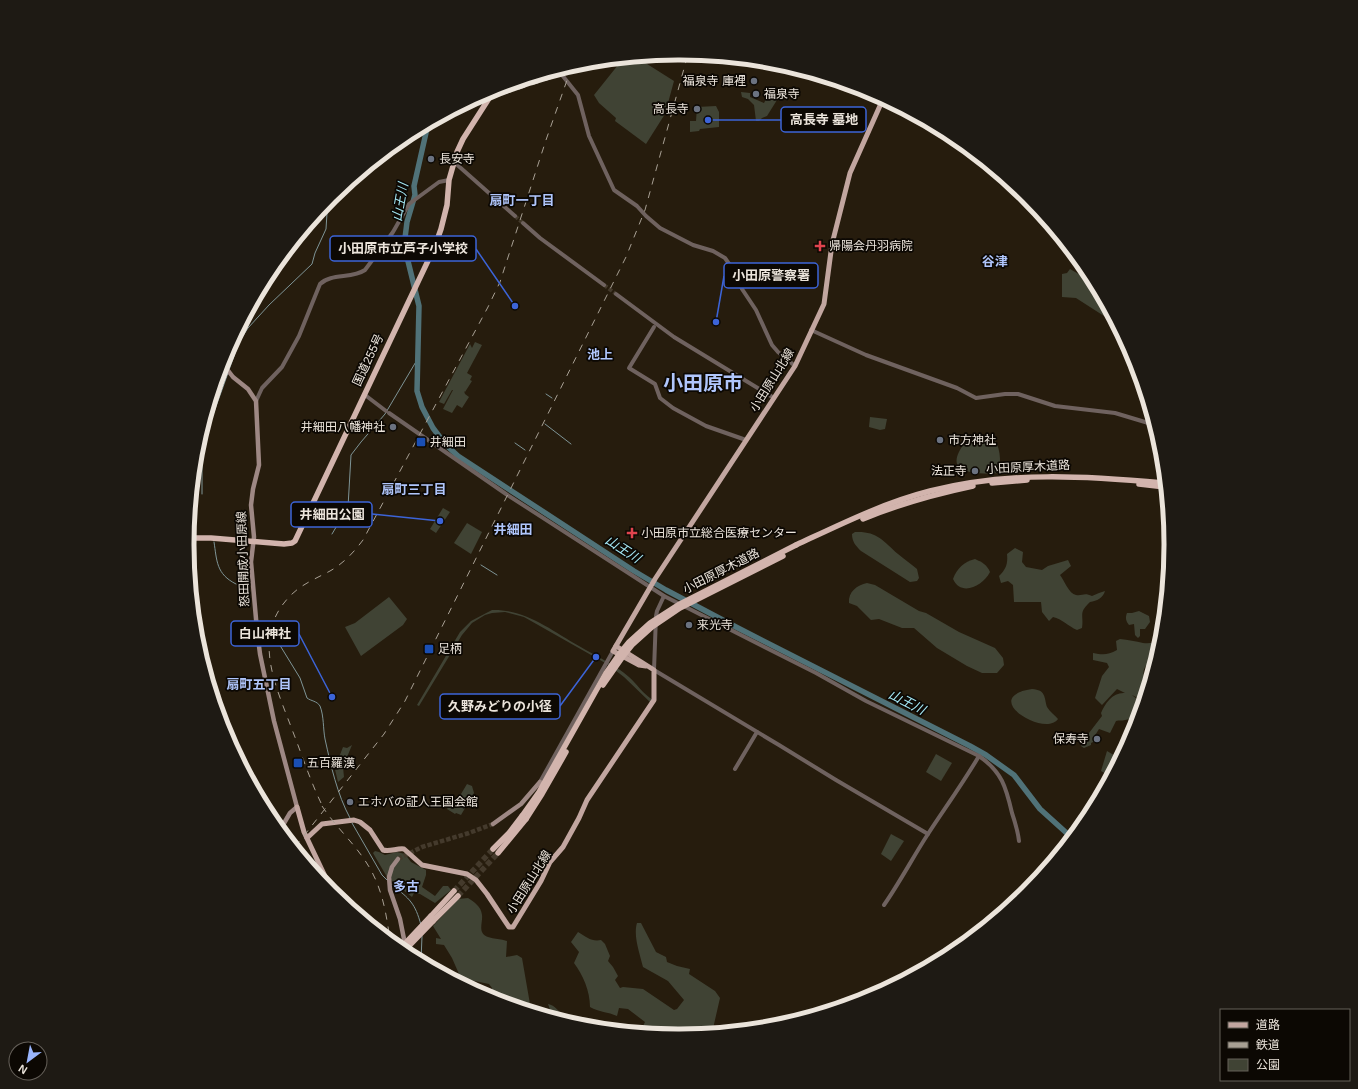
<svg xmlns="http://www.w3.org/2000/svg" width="1358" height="1089" font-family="Arial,'Noto Sans JP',sans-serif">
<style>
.green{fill:#404334}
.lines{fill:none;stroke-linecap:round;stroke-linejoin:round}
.stream{stroke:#7e9496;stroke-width:1}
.river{stroke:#507278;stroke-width:5.5}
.tertiary-tunnel{stroke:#443a2c;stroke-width:4;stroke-dasharray:4 2;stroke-linecap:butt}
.secondary-tunnel{stroke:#443a2c;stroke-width:4.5;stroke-dasharray:4.5 2;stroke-linecap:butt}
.trunk-tunnel{stroke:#443a2c;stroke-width:5.5;stroke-dasharray:5.5 3;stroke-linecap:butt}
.tertiary{stroke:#6f625f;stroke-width:4}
.secondary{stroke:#9e8884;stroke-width:4.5}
.primary{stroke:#c2a6a0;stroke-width:5}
.trunk{stroke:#d2b4ad;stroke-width:5.5}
.rail{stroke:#a8a094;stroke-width:1;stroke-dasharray:7 7;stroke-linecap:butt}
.trunk-bridge{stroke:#d2b4ad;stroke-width:5.5}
.worship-dot{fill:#6b7280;stroke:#0c0803;stroke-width:1.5}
.health-dot{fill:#e0444e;stroke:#0c0803;stroke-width:1.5}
.transit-dot{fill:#1a4fb4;stroke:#0c0803;stroke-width:1.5}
.labels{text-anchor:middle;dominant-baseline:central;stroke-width:3.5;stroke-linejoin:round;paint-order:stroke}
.poi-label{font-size:12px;fill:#ebe4db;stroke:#0c0803;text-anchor:start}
.street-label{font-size:12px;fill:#ebe4db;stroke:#0c0803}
.neighbourhood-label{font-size:13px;font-weight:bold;fill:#b0c6fc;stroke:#0c0803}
.water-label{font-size:13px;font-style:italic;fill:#a6eaf7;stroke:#0c0803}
.town-label{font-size:20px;font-weight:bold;fill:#b0c6fc;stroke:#0c0803}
.rim{fill:none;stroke:#ebe4db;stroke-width:5}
.leader{fill:none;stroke:#3c64d8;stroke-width:1.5}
.callout-dot{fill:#3c64d8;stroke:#0c0803;stroke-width:1.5}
.callout{fill:#0c0803;stroke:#3c64d8;stroke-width:1.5}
.callout-label{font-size:13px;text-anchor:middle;font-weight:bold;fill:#ebe4db}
</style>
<rect width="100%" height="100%" fill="#261c0d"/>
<g class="green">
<path d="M636,57L674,81L665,114L646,144L615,121L616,118L599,103L594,95L622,60Z"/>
<path d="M741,92L750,93V97L764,103L767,97L777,100L767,116L762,118L759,121H756L754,105L748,99L742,97Z"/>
<path d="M716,106L719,112V127L700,129L699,131L690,132V121H696L697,107Z"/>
<path d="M1070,269L1094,283L1108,310L1104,316L1076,298L1062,297V274L1067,273Z"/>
<path d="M475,342L482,345L467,373L472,376L470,380L472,381L465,392L464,391L465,394L469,397L462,408L457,405L452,413L443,409L453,390H452L444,404L439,402L470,344L472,348Z"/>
<path d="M870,417L887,419L885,429L880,430L869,427Z"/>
<path d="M987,435L992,436C1000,445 1002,461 998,473C989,474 965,474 959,467C952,460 962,444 969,440C973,437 981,437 987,435Z"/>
<path d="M443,508L450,512L436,533L430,529Z"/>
<path d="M467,523L482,532L471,554L454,543Z"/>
<path d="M855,532C877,531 882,540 898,554C904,559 911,564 917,569L919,578L917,581L910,582L861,551C856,546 852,542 852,534Z"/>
<path d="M1015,548L1023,552L1022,562L1026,567L1042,570L1048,566L1068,560L1071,566L1060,575C1064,580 1069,594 1076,595C1083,596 1084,592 1092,596L1099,593L1105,591C1103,598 1097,601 1090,602C1078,613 1084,615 1082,628L1077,630C1068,626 1062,619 1053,617L1049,621L1042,612L1041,602H1014L1013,585L1008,581L1001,583L999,576C1006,569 1008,564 1007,554Z"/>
<path d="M975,559C982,562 987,565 990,572C983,586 961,597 953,579C957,568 964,562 975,559Z"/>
<path d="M867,583L875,585L919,611L926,613L959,632L995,648L1003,658L1004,665L997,673H982L967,666L937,648L914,628H902L879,619L871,620L857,606L849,603C848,592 857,585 867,583Z"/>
<path d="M389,597L407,619L403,625L361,656L345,627L355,623Z"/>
<path d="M492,610C525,609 551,630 579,646C596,656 614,664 629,677C637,684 643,694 653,700L651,703L624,677L607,664L524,617L505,612L492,613L485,615L472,623L462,635L419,706L417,705L460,632L471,621Z"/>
<path d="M1139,611L1149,616L1150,622L1145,629H1140V636L1138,638L1135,635L1134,624L1129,625C1126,621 1125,618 1127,613H1132Z"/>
<path d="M1120,639C1128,640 1136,641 1143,643C1149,644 1154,642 1160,644L1154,663L1150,662C1137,672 1148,678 1146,691L1140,699L1132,695C1134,697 1138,699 1139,702C1144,710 1133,719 1125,720C1122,721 1119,720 1116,721L1110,733L1099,729L1094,737L1095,741L1091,743V745L1084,748L1081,746L1089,733L1102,716L1101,713C1105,703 1113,692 1125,693L1117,689L1102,705L1095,698L1102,676L1109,667L1107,663L1093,660V653C1103,655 1108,655 1117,650L1116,641Z"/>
<path d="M1032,689C1046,690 1044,697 1047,707C1050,712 1055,715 1058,719C1045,738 978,697 1032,689Z"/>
<path d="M352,745L343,767L344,777L338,782L333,761L338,760L343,747L347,748Z"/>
<path d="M1107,751L1117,757L1108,775L1101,771Z"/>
<path d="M936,754L952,763L941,781L926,772Z"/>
<path d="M467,784L472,786L474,793L461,815L456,813L455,814L447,809L450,805L447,803L453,798L458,799Z"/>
<path d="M891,834L904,841L891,861L881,854Z"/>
<path d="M375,851L379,852L385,855L397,852L405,854L411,862L426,870V875L422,887L435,896L443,886H448L451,890L435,903L420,894L414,893L412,897L387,877L373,853Z"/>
<path d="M468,898C474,902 481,906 482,915C483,923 477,933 488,937C494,939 501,939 507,941L506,957L517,955L522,958L530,1004L523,1008L490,998L492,988L489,984L465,979L459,974L452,958L444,945L436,944V938L441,939L433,926L458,899Z"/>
<path d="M637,923H641L656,952L666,957L667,962L677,966L690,969L689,974L715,991L720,998L712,1033L679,1036L640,1032L645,1022L628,1009L619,1008L617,1016C608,1012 599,1012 590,1007C590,991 583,975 574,963L579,952L571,942L578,932C586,937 592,942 601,940L605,944L610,956L608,961L613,967L618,976L615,980L620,988L623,987L643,989L674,1010L677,1009L684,1000L668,981L643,967C640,954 633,936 637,923Z"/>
<path d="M548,1004C555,1005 559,1012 564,1016C573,1022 585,1024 595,1028C584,1027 566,1024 556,1018C551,1016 550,1009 548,1004Z"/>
</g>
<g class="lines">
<g class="stream">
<path d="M229,370L239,342L248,328L269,305L312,264L315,253L326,229L327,213L334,195"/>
<path d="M546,394L552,398"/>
<path d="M545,424L571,444"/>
<path d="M515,443L525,450"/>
<path d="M202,494V453L204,440L228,373"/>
<path d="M332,534L348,507L351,455L361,442L385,414L417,360"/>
<path d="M214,542C217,561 216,574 236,584"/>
<path d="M481,565L497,575"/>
<path d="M269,623C273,626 274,629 273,634L300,678L307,698C311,701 317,701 320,706C324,716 323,729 325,739C331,766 337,794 350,818"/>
<path d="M352,823L382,875L387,880"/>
<path d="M392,885C410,899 415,903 421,925"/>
<path d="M421,961L422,936"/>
</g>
<path class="river" d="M428,124L414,186L415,195L407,222L405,238L406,253L419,306L417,391L422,407L433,428L445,444L458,456L634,571L666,590L736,627L970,746L986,755L1014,775L1040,809L1071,837"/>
<g class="tertiary-tunnel">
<path d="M515,216L523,223"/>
<path d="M604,285L616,294"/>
</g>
<path class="secondary-tunnel" d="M398,859L422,847L469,833L493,824"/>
<g class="trunk-tunnel">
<path d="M454,891L493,849"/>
<path d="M458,896L498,853"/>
</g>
<g class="tertiary">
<path d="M558,70L578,95L589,136L614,190L637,206L646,216L660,228L693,245L713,251L725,258L736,274L742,289L756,310L772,345L778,352L795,366"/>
<path d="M454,162L515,216"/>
<path d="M523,223L540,238L604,285"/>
<path d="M616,294L674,337L774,398"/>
<path d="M654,327L629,368L655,384L660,398L673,408L706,426L746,440"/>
<path d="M811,330L866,355L957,388L976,398L1005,394H1018L1055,406L1115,413L1145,422L1154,426"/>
<path d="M365,395L386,411"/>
<path d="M256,401L262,388L282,367L299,336L320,284C331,273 352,279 365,270L393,232L409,204L439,182L449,180"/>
<path d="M389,413L506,494L664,596L816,673L866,701L979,756C1002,772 1006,787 1012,813C1015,822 1018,831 1019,841"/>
<path d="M664,596L657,611L656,616L654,670L779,745L836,780L928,834"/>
<path d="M735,769L757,732"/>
<path d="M540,782L613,651"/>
<path d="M884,905C900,882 913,857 928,834C945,808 963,783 979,756"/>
</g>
<g class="secondary">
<path d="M223,364L233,377L248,389L256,401L259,465L253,489L251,505L254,537L251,562L257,630L260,654L274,721L297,807L290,813L280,830"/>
<path d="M493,824L521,804L540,782"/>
<path d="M398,859L392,867L389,877L390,890L400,919L407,954"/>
</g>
<g class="primary">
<path d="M646,666L639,665L613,651L655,579L795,366L824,304L832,244L850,173L883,99"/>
<path d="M297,807L304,832L333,893"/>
<path d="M307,838L322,824L354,820L360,822L370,830L383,850C390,852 397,848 404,849L422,865L467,874L476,880L487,894L509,927H513L541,881L550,862L563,847L579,818L587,800L654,700V670L616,646"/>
</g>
<g class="trunk">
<path d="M992,483L1027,480"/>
<path d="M1139,484L1165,487"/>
<path d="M863,519C899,504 935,494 973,486"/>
<path d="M188,538H211L284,544L292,543L295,541L435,246L441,229L447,205L449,180L457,152L463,139L495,89"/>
<path d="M796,545C839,525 883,503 930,491C1010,471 1084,476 1164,483"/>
<path d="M493,849L509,833L522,816"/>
<path d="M498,853L526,819"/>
<path d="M431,916L454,891"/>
<path d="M433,921L458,896"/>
</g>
<g class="rail">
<path d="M487,92L533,78"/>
<path d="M452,111L608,60"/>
<path d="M321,803C310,780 302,755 293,732C276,686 250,636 291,595C302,584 317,578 330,571C344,563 354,552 363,540L488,307L500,282L546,140L572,66"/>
<path d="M322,806C335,826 353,842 366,862C382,886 386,912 390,940"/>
<path d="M295,847L384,734L405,701L626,257L645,210L688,54"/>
</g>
<g class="trunk-bridge">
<path d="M603,685L624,655L632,645L652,627L680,608L783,556"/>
<path d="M522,816L539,792L606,673L620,653L629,642L650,623L678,605L796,545"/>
<path d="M526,819L542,794L566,752"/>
<path d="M400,949L431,916"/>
<path d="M404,951L433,921"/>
</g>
</g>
<g class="worship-dot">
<circle cx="754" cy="81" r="4"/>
<circle cx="756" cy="94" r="4"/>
<circle cx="697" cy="109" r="4"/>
<circle cx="431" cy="159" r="4"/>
<circle cx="393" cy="427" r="4"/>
<circle cx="940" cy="440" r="4"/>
<circle cx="975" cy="471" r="4"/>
<circle cx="689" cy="625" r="4"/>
<circle cx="1097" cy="739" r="4"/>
<circle cx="350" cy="802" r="4"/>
</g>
<g class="health-dot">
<path d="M818 240h4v4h4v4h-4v4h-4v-4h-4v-4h4z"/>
<path d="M630 527h4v4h4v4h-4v4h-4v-4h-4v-4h4z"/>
</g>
<g class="transit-dot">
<rect x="416" y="437" width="10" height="10" rx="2"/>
<rect x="424" y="644" width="10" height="10" rx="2"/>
<rect x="293" y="758" width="10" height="10" rx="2"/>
</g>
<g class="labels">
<g class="poi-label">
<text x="746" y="81" text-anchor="end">福泉寺 庫裡</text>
<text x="764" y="94">福泉寺</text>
<text x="689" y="109" text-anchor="end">高長寺</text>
<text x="439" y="159">長安寺</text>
<text x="829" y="246">帰陽会丹羽病院</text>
<text x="385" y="427" text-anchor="end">井細田八幡神社</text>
<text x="948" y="440">市方神社</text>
<text x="430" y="442">井細田</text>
<text x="967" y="471" text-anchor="end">法正寺</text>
<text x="641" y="533">小田原市立総合医療センター</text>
<text x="697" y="625">来光寺</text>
<text x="438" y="649">足柄</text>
<text x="1089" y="739" text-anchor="end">保寿寺</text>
<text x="307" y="763">五百羅漢</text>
<text x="358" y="802">エホバの証人王国会館</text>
</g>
<g class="street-label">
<text transform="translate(368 360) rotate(-65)">国道255号</text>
<text transform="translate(772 380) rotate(-58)">小田原山北線</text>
<text transform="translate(1028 467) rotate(-3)">小田原厚木道路</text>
<text transform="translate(243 559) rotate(-92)">怒田開成小田原線</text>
<text transform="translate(721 571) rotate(-27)">小田原厚木道路</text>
<text transform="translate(529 882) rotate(-58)">小田原山北線</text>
</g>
<g class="neighbourhood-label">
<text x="522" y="200">扇町一丁目</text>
<text x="995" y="261">谷津</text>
<text x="600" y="354">池上</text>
<text x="414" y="489">扇町三丁目</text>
<text x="513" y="529">井細田</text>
<text x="259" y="684">扇町五丁目</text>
<text x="406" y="886">多古</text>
</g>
<g class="water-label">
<text transform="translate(400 202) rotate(-80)">山王川</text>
<text transform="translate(623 549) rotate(33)">山王川</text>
<text transform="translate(907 702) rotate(27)">山王川</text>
</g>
<g class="town-label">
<text x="703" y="383">小田原市</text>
</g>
</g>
<path d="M0 0H1358V1089H0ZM678 60H680A484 484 0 0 1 1164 544V545A484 484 0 0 1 680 1029H678A484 484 0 0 1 194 545V544A484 484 0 0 1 678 60Z" fill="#1e1a14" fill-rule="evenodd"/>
<path class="rim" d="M678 60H680A484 484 0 0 1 1164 544V545A484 484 0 0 1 680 1029H678A484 484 0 0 1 194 545V544A484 484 0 0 1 678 60Z"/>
<path class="leader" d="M708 120L781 120M515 306L476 249M716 322L724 276M440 521L372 514M332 697L299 634M596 657L560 706"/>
<g class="callout-dot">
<circle cx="708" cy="120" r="4"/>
<circle cx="515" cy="306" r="4"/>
<circle cx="716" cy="322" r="4"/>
<circle cx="440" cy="521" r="4"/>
<circle cx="332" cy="697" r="4"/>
<circle cx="596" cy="657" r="4"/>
</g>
<g class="callout">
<rect x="781" y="107" width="85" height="25" rx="4"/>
<rect x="330" y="236" width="146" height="25" rx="4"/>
<rect x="724" y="263" width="94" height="25" rx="4"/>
<rect x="291" y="502" width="81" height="25" rx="4"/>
<rect x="231" y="621" width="68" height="25" rx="4"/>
<rect x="440" y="694" width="120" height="25" rx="4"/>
</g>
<g class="callout-label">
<text x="824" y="124">高長寺 墓地</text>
<text x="403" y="253">小田原市立芦子小学校</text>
<text x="771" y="280">小田原警察署</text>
<text x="332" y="519">井細田公園</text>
<text x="265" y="638">白山神社</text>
<text x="500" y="711">久野みどりの小径</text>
</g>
<rect x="1220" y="1009" width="130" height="72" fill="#0c0803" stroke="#656059"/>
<rect x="1228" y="1022" width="20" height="6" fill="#c2a6a0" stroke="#656059"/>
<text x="1256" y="1029" font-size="12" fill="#ebe4db">道路</text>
<rect x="1228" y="1042" width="20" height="6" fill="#a8a094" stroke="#656059"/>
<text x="1256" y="1049" font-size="12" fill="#ebe4db">鉄道</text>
<rect x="1228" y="1059" width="20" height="12" fill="#404334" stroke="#656059"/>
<text x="1256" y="1069" font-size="12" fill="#ebe4db">公園</text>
<g transform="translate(28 1061) rotate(212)"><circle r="19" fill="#0c0803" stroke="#656059"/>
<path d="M0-3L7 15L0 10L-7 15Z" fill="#99b5fd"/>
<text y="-6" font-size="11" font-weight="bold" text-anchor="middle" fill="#ebe4db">N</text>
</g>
</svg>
